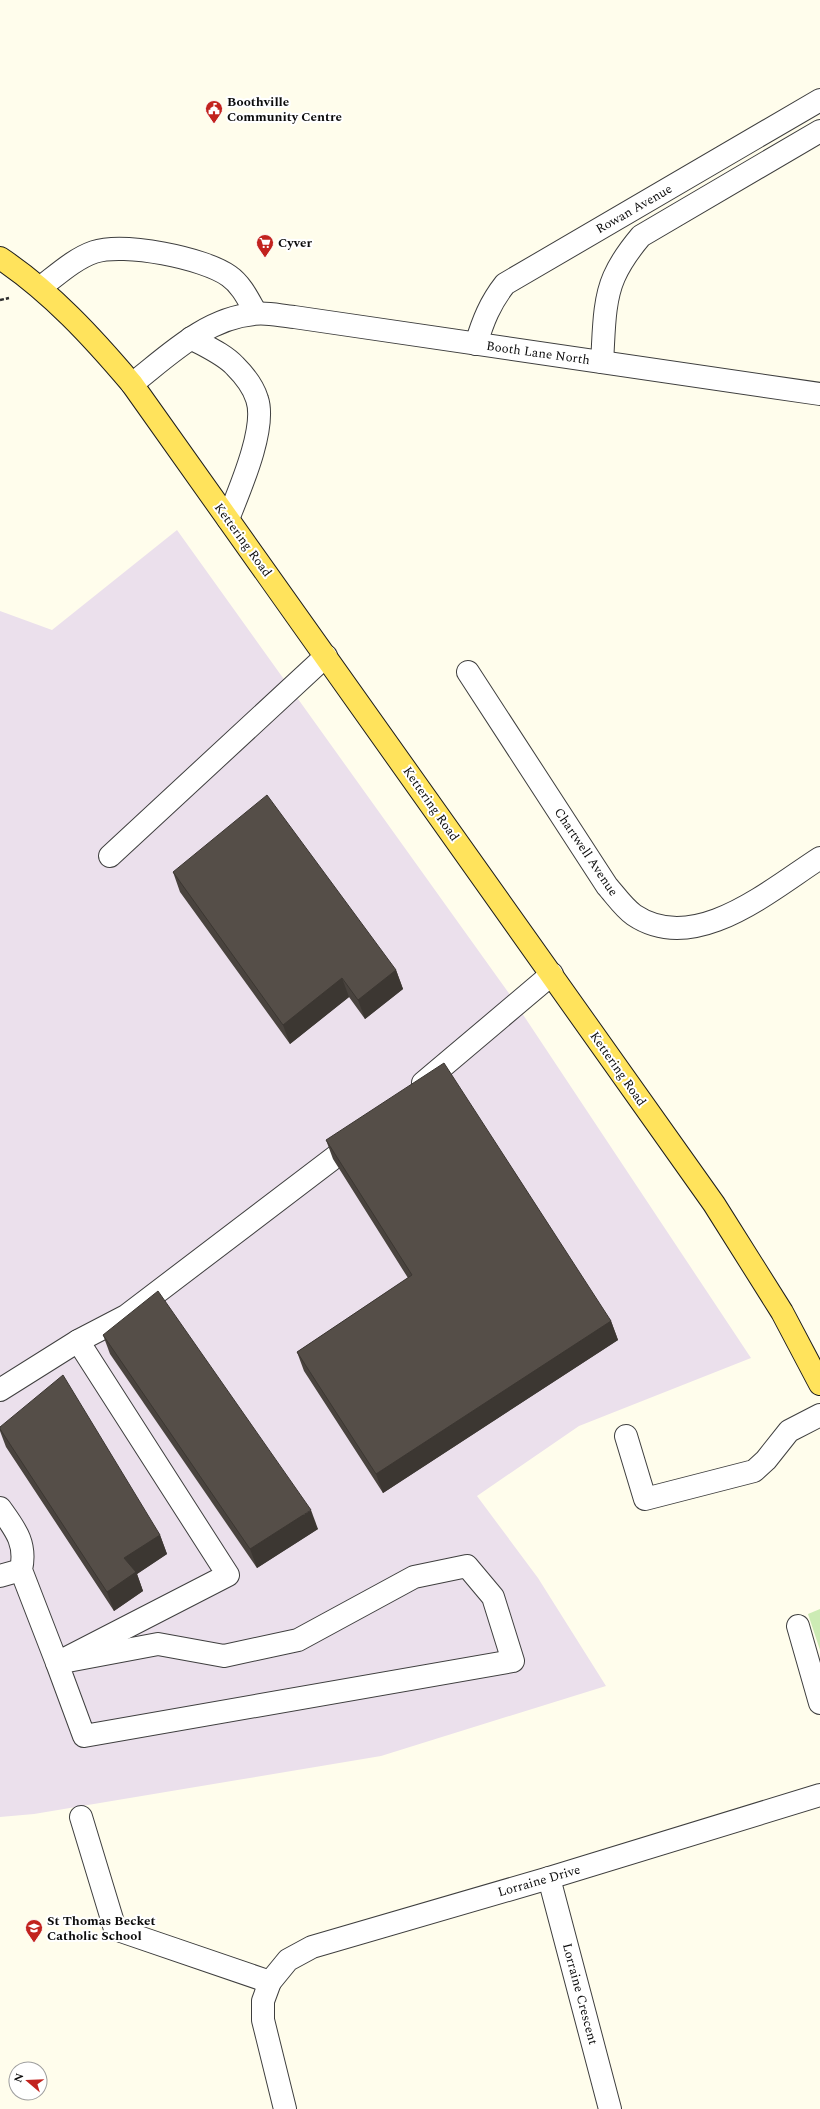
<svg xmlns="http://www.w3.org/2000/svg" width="820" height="2109" font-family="Spectral,serif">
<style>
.industrial{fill:#ebe0ec}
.green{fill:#ccebb4}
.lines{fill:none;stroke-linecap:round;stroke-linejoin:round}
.minor-casing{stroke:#3f3f3f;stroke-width:24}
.major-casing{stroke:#1d1d1d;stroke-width:24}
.path{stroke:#2e2e2e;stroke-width:2.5;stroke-dasharray:4 2;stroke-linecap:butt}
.minor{stroke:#fff;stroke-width:22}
.major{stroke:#ffe35c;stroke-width:22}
.wall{fill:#49433e}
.shaded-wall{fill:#3c3732}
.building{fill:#554e48;stroke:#3c3732}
.labels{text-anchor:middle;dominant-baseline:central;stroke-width:4;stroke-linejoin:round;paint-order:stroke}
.poi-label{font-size:13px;font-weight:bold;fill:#0c0c0c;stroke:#fff;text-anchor:start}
.street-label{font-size:13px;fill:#0c0c0c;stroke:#fff}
</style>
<rect width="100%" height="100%" fill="#fffdec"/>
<path class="industrial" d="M177,530L508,992L751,1358L579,1426L477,1496L538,1578L606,1686L381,1756L34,1814L0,1817V611L52,630Z"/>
<path class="green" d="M820,1609V1650L808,1614Z"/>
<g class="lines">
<defs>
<g id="minor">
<path d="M41,287C57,275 74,259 94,252C124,242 204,258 229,276C242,285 249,301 256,313"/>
<path d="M191,338C205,346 224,354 235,366C244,375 253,386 257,399C267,428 239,491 228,519"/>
<path d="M476,344C483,321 490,303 505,284L820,100"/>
<path d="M602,362C604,335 603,302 614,277C621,261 630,249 641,236L820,131"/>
<path d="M132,384C168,356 206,318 254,314C267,312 281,316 294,317L820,394"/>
<path d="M468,672L607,886C615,895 624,908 634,915C695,956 770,890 820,858"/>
<path d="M110,856L326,656"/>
<path d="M423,1083L552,974"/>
<path d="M0,1390L78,1341L126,1316L356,1141"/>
<path d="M626,1436L645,1499L754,1471L766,1460L789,1431L820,1415"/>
<path d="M0,1508C15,1529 27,1543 21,1570L57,1663L228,1575L78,1341"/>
<path d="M467,1566L493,1597L513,1661L84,1736L57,1663L158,1644L224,1656L298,1640L414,1577Z"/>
<path d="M0,1576L21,1570"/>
<path d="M798,1626L820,1703"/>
<path d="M81,1817L115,1929L270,1982"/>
<path d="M549,1878L610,2109"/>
<path d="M285,2109L263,2020V2001L270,1982L288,1960L312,1947L549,1878L820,1795"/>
</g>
<path id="major" d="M0,258C51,292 93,338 132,384L714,1204L782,1312L820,1384"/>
</defs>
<use href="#minor" class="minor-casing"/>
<use href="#major" class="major-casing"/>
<path class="path" d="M0,300L9,298"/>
<use href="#minor" class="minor"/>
<use href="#major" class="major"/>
</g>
<g class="wall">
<path d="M173,872L396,970L403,989L365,1019L349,997L290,1044L180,892Z"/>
<path d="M326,1140L611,1321L618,1340L383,1493L304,1371L297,1352L408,1278L333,1159Z"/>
<path d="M103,1335L318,1529L257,1568L110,1354Z"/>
<path d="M0,1427L160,1535L167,1554L137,1574L143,1591L114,1611L6,1447L0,1431Z"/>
</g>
<g class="shaded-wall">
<path d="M396,970L403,989L365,1019L358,1000Z"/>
<path d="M342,978L349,997L290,1044L283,1025Z"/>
<path d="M611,1321L618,1340L383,1493L376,1474Z"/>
<path d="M311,1510L318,1529L257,1568L250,1549Z"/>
<path d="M160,1535L167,1554L137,1574L143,1591L114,1611L107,1592L124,1558Z"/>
</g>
<g class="building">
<path d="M267,795L396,970L358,1000L342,978L283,1025L173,872Z"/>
<path d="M444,1063L611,1321L376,1474L297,1352L412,1275L326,1140Z"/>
<path d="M158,1291L311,1510L250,1549L103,1335Z"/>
<path d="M63,1375L160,1535L124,1558L136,1572L107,1592L0,1429V1427Z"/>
</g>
<defs>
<symbol id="civic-pin" viewBox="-11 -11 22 30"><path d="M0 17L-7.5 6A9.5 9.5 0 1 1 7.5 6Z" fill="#c2231e" stroke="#fff"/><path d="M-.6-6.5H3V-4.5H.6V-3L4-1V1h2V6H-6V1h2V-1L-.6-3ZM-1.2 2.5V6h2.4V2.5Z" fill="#fff"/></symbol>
<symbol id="supermarket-pin" viewBox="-11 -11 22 30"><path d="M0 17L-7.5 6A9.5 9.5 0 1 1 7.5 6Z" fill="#c2231e" stroke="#fff"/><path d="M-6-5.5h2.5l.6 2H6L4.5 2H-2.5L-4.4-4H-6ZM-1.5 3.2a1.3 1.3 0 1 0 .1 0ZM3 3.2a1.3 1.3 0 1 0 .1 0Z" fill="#fff"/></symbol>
<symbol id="school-pin" viewBox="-11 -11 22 30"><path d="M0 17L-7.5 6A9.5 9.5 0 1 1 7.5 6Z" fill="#c2231e" stroke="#fff"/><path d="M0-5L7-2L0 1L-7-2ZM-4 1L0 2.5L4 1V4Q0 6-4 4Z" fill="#fff"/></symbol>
</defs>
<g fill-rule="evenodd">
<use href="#civic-pin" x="204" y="99" width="20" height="27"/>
<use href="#supermarket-pin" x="255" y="233" width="20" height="27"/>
<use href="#school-pin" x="24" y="1918" width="20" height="27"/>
</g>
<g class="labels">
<g class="poi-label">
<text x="227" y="102">Boothville<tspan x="227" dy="15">Community Centre</tspan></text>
<text x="278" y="243">Cyver</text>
<text x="47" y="1921">St Thomas Becket<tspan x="47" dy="15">Catholic School</tspan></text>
</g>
<g class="street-label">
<text transform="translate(634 209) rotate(-30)">Rowan Avenue</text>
<text transform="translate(538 353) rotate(8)">Booth Lane North</text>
<text transform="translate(243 540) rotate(54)">Kettering Road</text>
<text transform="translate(431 804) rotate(55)">Kettering Road</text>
<text transform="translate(586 852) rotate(56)">Chartwell Avenue</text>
<text transform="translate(618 1069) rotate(55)">Kettering Road</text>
<text transform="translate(539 1881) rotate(-16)">Lorraine Drive</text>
<text transform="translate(580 1994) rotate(75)">Lorraine Crescent</text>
</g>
</g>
<g transform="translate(28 2081) rotate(289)"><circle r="19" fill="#ffffff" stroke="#9e9e9e"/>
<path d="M0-3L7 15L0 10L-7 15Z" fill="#c2231e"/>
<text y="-6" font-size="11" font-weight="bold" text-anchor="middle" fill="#0c0c0c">N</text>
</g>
</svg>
